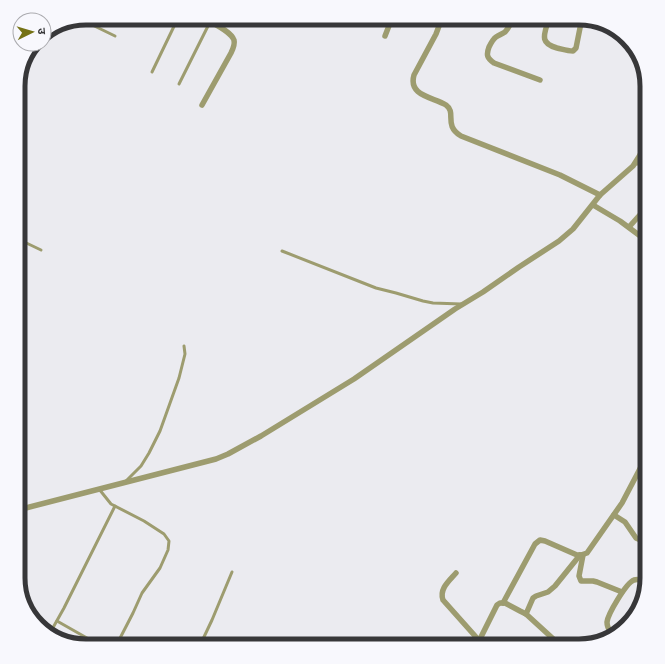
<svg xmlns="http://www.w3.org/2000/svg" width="665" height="664" font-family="Karla,'Noto Sans Devanagari',sans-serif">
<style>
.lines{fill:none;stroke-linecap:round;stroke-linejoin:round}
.service{stroke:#9d9c6f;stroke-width:3}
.minor{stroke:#9d9c6f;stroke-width:5.5}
.rim{fill:none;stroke:#373739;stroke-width:5}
</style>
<rect width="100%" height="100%" fill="#ebebf0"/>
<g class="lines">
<g class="service">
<path d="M82,20L115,36"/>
<path d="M152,72L178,18"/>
<path d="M179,84L210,22"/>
<path d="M634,164H647"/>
<path d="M18,239L41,250"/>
<path d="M282,251L376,288L396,293L423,301L433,303L461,304"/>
<path d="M18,295L19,288L18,282"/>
<path d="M126,481L141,466L149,453L160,431L179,378L185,354L184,346"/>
<path d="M99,489L111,504L144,521L164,534L169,541L168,550L160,568L142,593L133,613L116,646"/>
<path d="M57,621L101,646"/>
<path d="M38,625L53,628"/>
<path d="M50,633L64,608L115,506"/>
<path d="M197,646L203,639L212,620L232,572"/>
</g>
<g class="minor">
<path d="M442,18L436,34L414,75C408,96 433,97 446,105C457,113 443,125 461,136L560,175L600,195"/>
<path d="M513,18C511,23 509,28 505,32C502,34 499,35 496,37C493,39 491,43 489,47C486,55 487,58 494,63L540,80"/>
<path d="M549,18C545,33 538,43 557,48C562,49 567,51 573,51L576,48L582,18"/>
<path d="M385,36L392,18"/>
<path d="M20,74L31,48"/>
<path d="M202,105L231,53C233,49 235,44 234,40C231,31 212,23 204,18"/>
<path d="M593,205L620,221L647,241"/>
<path d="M629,227L647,207"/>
<path d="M18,510L216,459L228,454L261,436L354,379L455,309L483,292L519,267L559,241L573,229L600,195L633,166L640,155L647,139"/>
<path d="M614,515L625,522L636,538L647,543"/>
<path d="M583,555L579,576L581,581H593L597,582L622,592"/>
<path d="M456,573C449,581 439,589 443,600L484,646"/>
<path d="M503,603L535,544L540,540L545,541L577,555H581L587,553L622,503L643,463L647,449"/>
<path d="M526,614L533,598L536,596L548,592L555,586L580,555"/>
<path d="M611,634C609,630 607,627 607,622C608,614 626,583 634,580C638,579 642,580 646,582"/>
<path d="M479,641L497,605L500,603H505L520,611L526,614L561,646"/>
</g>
</g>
<path d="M0 0H665V664H0ZM86 25H579A61 61 0 0 1 640 86V578A61 61 0 0 1 579 639H86A61 61 0 0 1 25 578V86A61 61 0 0 1 86 25Z" fill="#f8f8fd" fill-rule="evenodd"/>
<path class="rim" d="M86 25H579A61 61 0 0 1 640 86V578A61 61 0 0 1 579 639H86A61 61 0 0 1 25 578V86A61 61 0 0 1 86 25Z"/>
<g transform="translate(32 32) rotate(85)"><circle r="19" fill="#f8f8fd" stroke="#ababaf"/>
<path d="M0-3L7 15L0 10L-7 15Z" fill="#757215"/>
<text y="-6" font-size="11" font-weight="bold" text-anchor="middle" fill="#373739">उ</text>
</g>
</svg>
